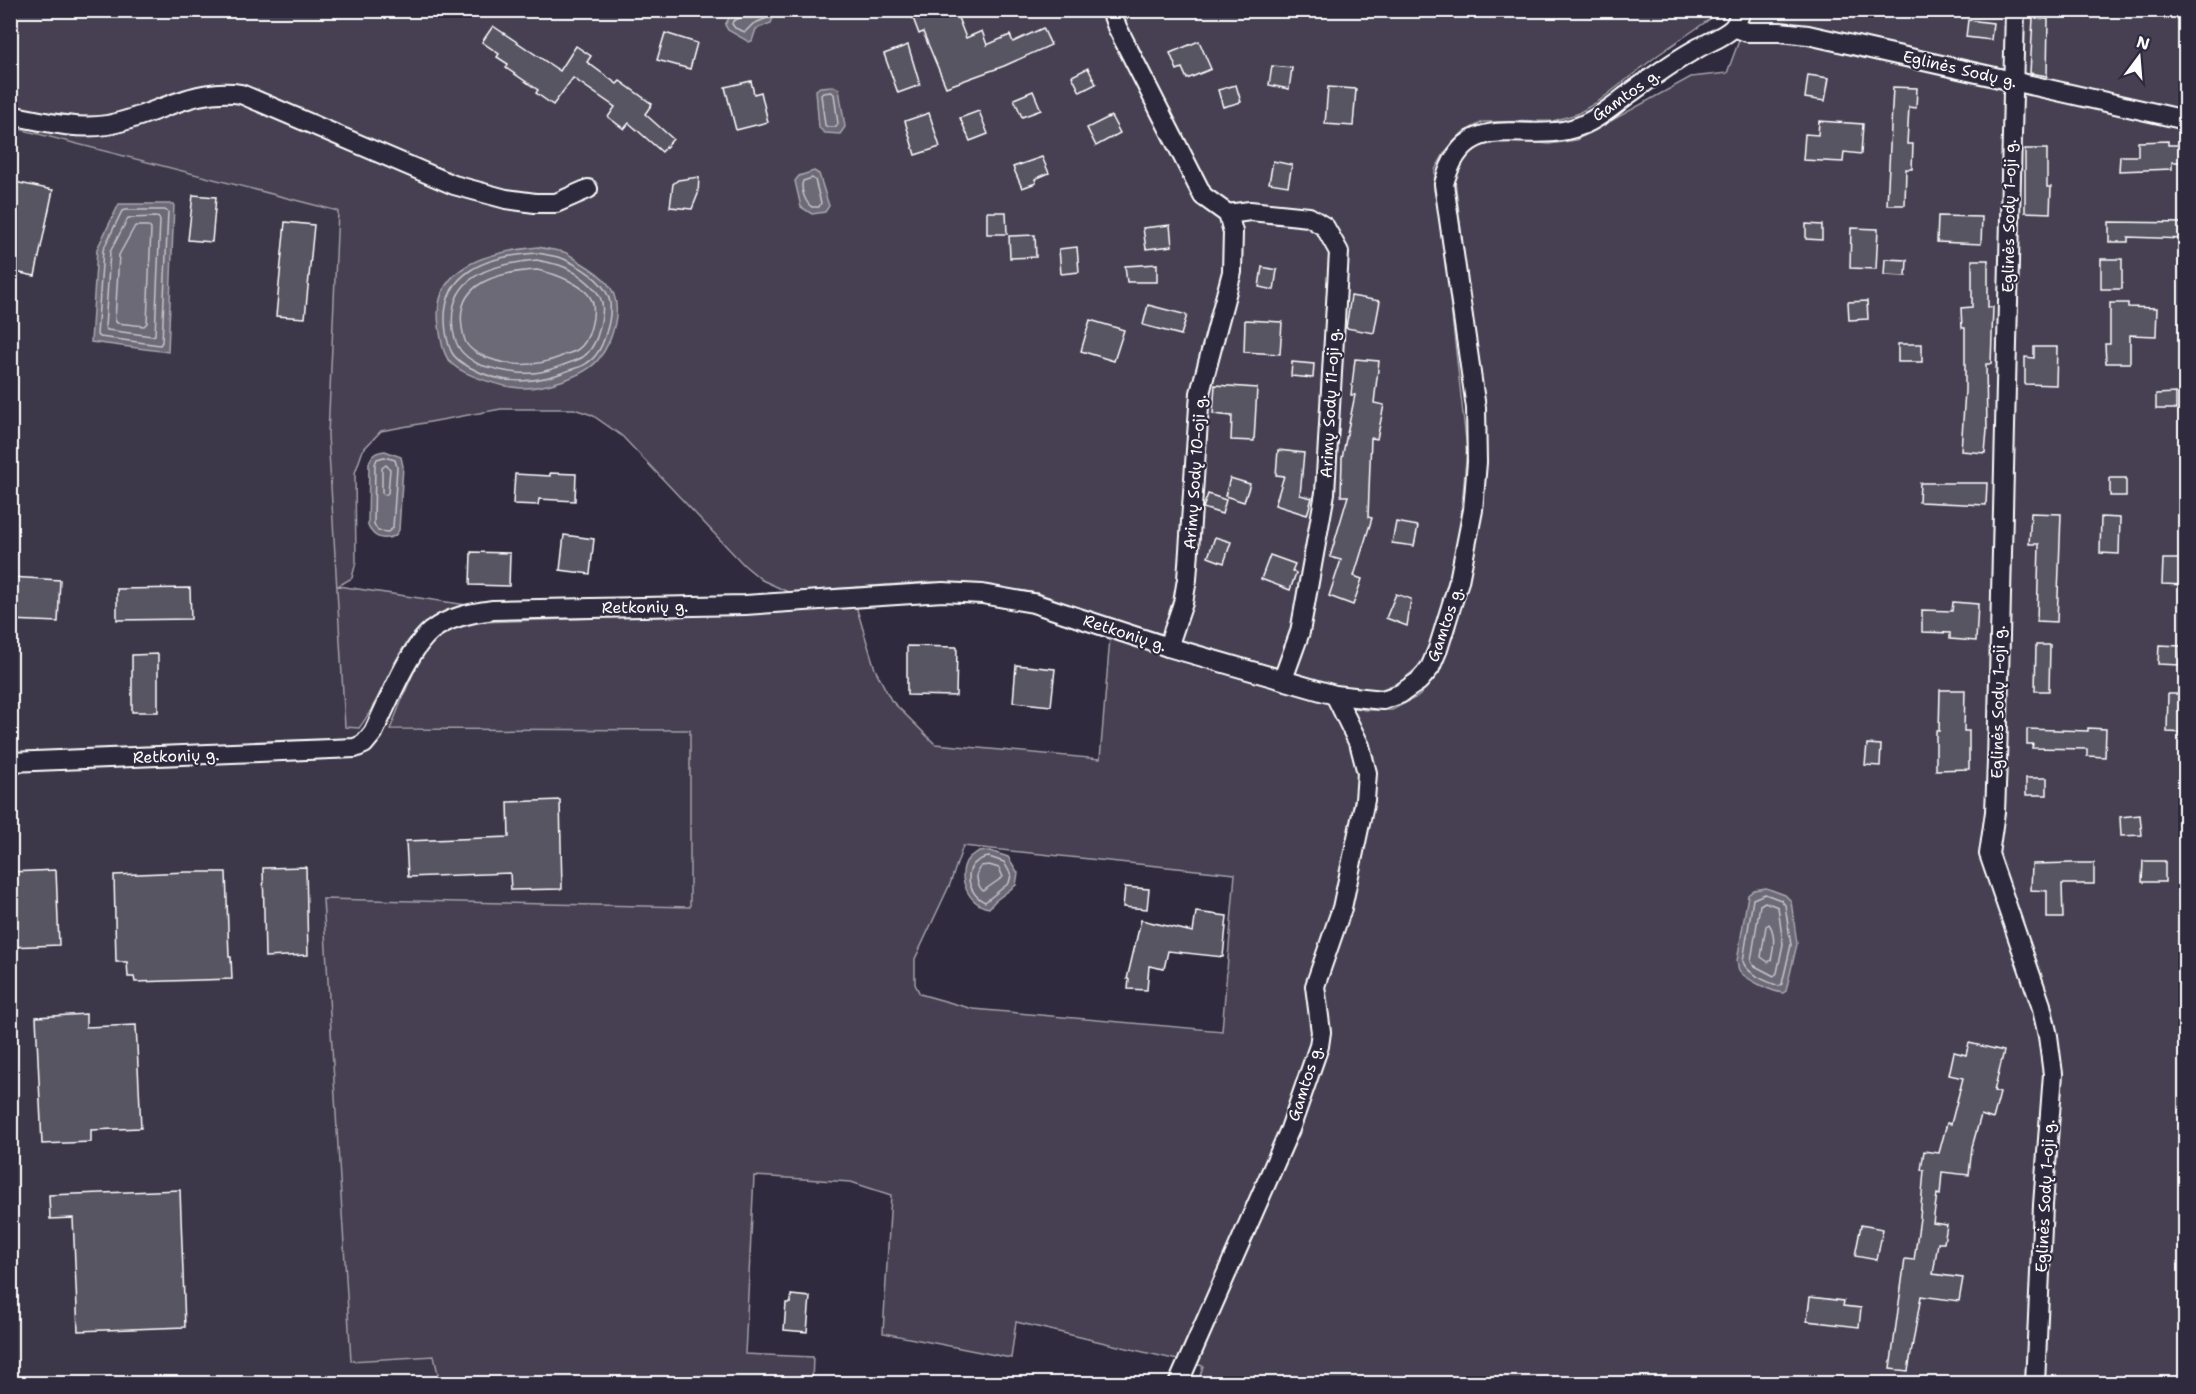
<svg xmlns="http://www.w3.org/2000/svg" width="2196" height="1394" font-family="'Shantell Sans',sans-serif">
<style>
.built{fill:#3c3749}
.green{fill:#464152;stroke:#a2a0a8;stroke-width:1.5;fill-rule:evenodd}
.water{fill:#6d6a77;stroke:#a7a6ad;stroke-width:1.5}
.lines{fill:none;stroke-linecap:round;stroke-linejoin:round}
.shore{stroke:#c5c3c9;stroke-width:1.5}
.building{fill:#595564;stroke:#fff;stroke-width:1.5}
.minor-casing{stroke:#fff;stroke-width:22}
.minor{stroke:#2f2a3d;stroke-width:18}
.labels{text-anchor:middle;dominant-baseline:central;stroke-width:4.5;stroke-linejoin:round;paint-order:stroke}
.street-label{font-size:16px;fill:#fff;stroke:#2f2a3d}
</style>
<rect width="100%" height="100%" fill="#2f2a3d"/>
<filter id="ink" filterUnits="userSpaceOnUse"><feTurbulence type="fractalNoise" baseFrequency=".0167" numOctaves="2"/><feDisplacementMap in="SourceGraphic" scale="12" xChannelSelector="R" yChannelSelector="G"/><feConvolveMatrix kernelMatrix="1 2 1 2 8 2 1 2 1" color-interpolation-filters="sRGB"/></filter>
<g filter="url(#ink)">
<path class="built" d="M10,127L338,211L328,435L345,727L690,730V908L323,899L351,1361L434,1356L440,1383H11Z"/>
<g class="green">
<path d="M10,11H1716L1710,19L1658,55L1599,101L1577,114L1553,121L1483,122L1463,132L1445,152L1435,170L1434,190L1442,228L1467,449L1459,539L1432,644L1418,667L1400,682L1380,690L1348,689L1091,613L1038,593L970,584L929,582L788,592L762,580L744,565L622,436L592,415L574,409H501L381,431L363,450L355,473L356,562L352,578L338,586L467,605C454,609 439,613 428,621C393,646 385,696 359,728L345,727L328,435L338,211L11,127Z"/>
<path d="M1750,11H2185V1383H1198L1203,1366L1016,1322L1011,1358L883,1333L891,1195L851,1182L754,1176L745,1354L813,1357L812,1383H440L434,1356L351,1361L323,899L690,907V730L390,729C403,700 419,644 448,629C456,624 470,624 480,622L780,612L856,606L875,669L891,700L935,744L1100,759L1110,638L1333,703L1365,710H1392L1419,696L1434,679L1454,634L1481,510L1484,429L1455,180L1459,166L1468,152L1484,143L1502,139L1549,144L1576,140L1691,77L1727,73ZM963,846L1235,874L1222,1031L973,1009L920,994L915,984V959L950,884Z"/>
</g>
<g class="water">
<path d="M745,10L774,11L775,13L771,23L756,29L752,41L749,42L728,30L725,25L730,16Z"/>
<path d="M833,86L839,89L845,127L840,134L825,133L819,128L816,90L820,87Z"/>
<path d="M814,171L819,174L829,206L825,212L812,214L801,207L795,181L799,176Z"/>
<path d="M119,204H174L168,352L91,342L97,249Z"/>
<path d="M538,247C546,249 556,250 564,252C570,254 575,259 580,262C590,268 601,275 608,284C625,305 613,341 598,360C584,377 542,389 520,388C502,387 465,376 452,364C442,355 441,338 439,326C430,265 491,252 538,247Z"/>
<path d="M385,451L401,457L403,466L399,530L395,536C382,541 373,538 368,525L369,463C372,454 376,452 385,451Z"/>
<path d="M990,851L1008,857L1018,873L1016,885L995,901L989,908C964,905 952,863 976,853C980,851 986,852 990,851Z"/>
<path d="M1766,888L1785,895L1791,901L1797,944L1786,991L1783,993C1773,992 1744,979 1739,970C1738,969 1738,963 1737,961L1748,895L1754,890Z"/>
</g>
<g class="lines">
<g class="shore">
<path d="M743,10L742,17L733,21L732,24L735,28L745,32L753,24L767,18L769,10"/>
<path d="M831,92L834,94L838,124L836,127H827L825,125L821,95L823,93Z"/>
<path d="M812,178L815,180L821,203L819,207H812C805,203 800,188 803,181Z"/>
<path d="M125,210H165L168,212L162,342L160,345L100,337L97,335L103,250L122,211Z"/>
<path d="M158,217L160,220L155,335L152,336L107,330L105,327L110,252L128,218Z"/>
<path d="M135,226H148L151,229L147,323L144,326L117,323L115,320L119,255Z"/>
<path d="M538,253C546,255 557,256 564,259C581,267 606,282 610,302C611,312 609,324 606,333C603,344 597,357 587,363C582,367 575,368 570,370C536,384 503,386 469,367C452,358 449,351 446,332C437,271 488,256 538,253Z"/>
<path d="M537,260C544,262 552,263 559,265C574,270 599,287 602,303C604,312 601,322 599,330C597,340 591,351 583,357C578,360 571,362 566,364C541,374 527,376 500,370C493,368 485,367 478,364C462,355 456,348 453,330C446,275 493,264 537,260Z"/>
<path d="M537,270C553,273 589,285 593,304C594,311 593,320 591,327C589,335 585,345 577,350C572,353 565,354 560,357C533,368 503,367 477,353C465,346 464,340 462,327C455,281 501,272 537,270Z"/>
<path d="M384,457L395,460L397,467L393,528L388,532L378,531L374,524L375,464L377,459Z"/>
<path d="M386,465L390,469L388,493L385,495L382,493V468Z"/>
<path d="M989,857L1004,862L1011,875L1009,883L985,902C966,894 960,861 989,857Z"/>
<path d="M989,865L999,868L1003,877L983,891C977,885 974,874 981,866Z"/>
<path d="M1765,894L1781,900L1785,905L1791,945L1782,984L1779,986C1768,982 1746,974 1743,961L1753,899Z"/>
<path d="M1765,902L1778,907L1783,944L1777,973L1774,976L1753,965L1751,961L1760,905Z"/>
<path d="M1769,924C1776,934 1774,948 1771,960L1768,962L1761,957L1766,926Z"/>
</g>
</g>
<g class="building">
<path d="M910,10H955L966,38L982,31L987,45L1010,35L1013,42L1043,28L1051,45L1004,66L946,87L923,32L919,34Z"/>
<path d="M2033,18L2048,19L2047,76L2030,73Z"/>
<path d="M1968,20L1993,23L1991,40L1966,37Z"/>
<path d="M493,26L560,71L576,46L591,56L587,62L617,84L620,81L652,104L645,114L673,139L662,152L629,123L624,129L608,117L615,107L573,78L553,105L536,93L538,90L506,68L508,64L497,57L499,54L482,42Z"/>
<path d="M665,33L697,43L690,69L657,60Z"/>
<path d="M1199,41L1211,69L1187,79L1182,68L1177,70L1170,53Z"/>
<path d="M908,45L920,85L898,93L884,54Z"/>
<path d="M1272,66L1292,68L1289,89L1269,85Z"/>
<path d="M1088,68L1096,84L1080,92L1072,76Z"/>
<path d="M1808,75L1829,78L1825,101L1805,98Z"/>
<path d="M751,81L754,94L761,92L768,122L736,130L725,87Z"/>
<path d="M1236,85L1241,102L1223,107L1218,90Z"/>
<path d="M1328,87L1356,89L1353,126L1325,124Z"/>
<path d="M1893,87L1917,88L1916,108L1909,107L1907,144H1913L1912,169H1906L1905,205H1887Z"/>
<path d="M1033,91L1041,110L1022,117L1014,99Z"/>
<path d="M979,111L988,134L970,141L960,118Z"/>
<path d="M929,113L940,147L915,155L905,121Z"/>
<path d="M1111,116L1120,133L1096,146L1087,128Z"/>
<path d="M1819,121L1863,124L1861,154L1844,152L1843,162L1803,160L1805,134L1818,135Z"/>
<path d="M2168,141V145H2180L2181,162H2172V169L2119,171L2120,156H2138V142Z"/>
<path d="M2025,149H2047V187H2051L2050,213L2025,212Z"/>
<path d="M1042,157L1049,173L1035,179L1036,183L1022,188L1013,167Z"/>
<path d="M1273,161L1292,165L1288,186L1269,183Z"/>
<path d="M699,177L698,194L692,209L670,207L673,184L678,180Z"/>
<path d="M10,181L53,190L35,276L10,271Z"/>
<path d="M193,195L216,197L212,242L188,240Z"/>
<path d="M987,212H1006L1007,234H987Z"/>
<path d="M1938,216L1982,217L1981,244L1937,242Z"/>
<path d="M285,222L314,225L305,318L276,316Z"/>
<path d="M2109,222L2186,223V239L2128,237V242H2109Z"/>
<path d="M1806,224L1822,225V240L1806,239Z"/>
<path d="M1170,225L1172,246L1146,249L1143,228Z"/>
<path d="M1851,228L1878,229L1876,269L1850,268Z"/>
<path d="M1035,235L1036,257L1010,258L1009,236Z"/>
<path d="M1077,247L1079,272L1061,274L1059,249Z"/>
<path d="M1885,259L1907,260L1906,276L1884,275Z"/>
<rect x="2101" y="259" width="21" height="30"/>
<path d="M1972,260H1988V307H1993L1991,364H1986L1987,430L1985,453L1961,451L1965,391V328H1962L1961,308L1972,307Z"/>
<path d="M1157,264V282H1127L1125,266Z"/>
<path d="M1262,267L1277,270L1274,290L1259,287Z"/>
<path d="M1351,296L1380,301L1374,333L1346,328Z"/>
<path d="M1867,301L1868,319L1849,320L1848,302Z"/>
<path d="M2110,303H2128V307L2157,308L2156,336L2130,335V363H2106L2105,344H2110Z"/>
<path d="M1148,305L1187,315L1181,335L1143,325Z"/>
<path d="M1090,320L1124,330L1114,361L1081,351Z"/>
<path d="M1245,320L1282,322L1280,354L1244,352Z"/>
<rect x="1898" y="344" width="24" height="18"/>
<path d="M2034,347H2057L2056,385L2025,384V357L2034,358Z"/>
<path d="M1355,359L1379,361L1374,403L1384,405L1377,439L1371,438L1368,517L1372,518L1354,576L1362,579L1353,605L1329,596L1341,560L1330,557L1348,496H1341L1342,458L1355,395H1351Z"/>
<path d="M1292,362L1314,364L1313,378L1291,376Z"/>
<path d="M1215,385L1257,388L1254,441L1231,440L1232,416L1213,414Z"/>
<path d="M2176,393V409H2156V394Z"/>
<path d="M1278,450L1304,453L1300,495L1312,498L1307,515L1275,505L1284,476L1276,475Z"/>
<path d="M550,473L576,474L575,501L539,499L538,505L513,504L515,474L550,476Z"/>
<path d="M1230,478L1250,484L1244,502L1225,496Z"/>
<rect x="2110" y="478" width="16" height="18"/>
<path d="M1920,483H1987L1986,505L1919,502Z"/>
<path d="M1208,494L1226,500L1222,514L1203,508Z"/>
<path d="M2031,513L2061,514L2057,622L2037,621L2039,544H2029Z"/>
<path d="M2101,517L2120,518L2119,554L2100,553Z"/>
<path d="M1396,522L1418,526L1414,546L1392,543Z"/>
<path d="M564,535L594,539L590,574L560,570Z"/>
<path d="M1215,537L1231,542L1224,563L1208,557Z"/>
<path d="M471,552L510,553L509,586L470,585Z"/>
<path d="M1270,555L1295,564L1292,571L1296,573L1290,590L1261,579Z"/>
<path d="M2163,559H2186V585L2162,584Z"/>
<path d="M10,577L60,580L58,622L10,620Z"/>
<path d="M190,588L191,619L117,620V589Z"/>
<path d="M1396,594L1411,599L1407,626L1386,618Z"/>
<path d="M1953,602L1978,604L1976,641L1950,639V633L1922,632V610L1952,611Z"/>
<path d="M2036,645H2050L2049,691H2035Z"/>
<path d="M2159,645L2181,646L2180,665L2158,664Z"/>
<path d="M907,646L957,647L956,696L907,695Z"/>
<path d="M158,654V712H132V655Z"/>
<path d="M1016,665L1055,669L1051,706L1013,702Z"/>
<path d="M1940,690H1965L1964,731H1969V769L1936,770V731H1939Z"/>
<path d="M2168,694H2186V733L2167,732Z"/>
<path d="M2088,728L2106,729L2105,757L2087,756V749L2032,748L2033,744H2027V729L2088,731Z"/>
<path d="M1867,744L1881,745L1880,766L1865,765Z"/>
<rect x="2026" y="778" width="21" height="17"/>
<path d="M560,800L562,889L511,890L510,873L408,877L406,841L509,837L508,802Z"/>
<path d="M2140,815L2142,835L2121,836L2120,817Z"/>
<path d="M2143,861H2165V882H2142Z"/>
<path d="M2073,863H2094V884H2062L2063,918H2047V891L2031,890L2032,864Z"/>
<path d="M306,867L308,955L265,957L263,868Z"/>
<path d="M56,870L59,945L10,947V872Z"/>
<path d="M187,872H226L229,957H231L232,979L135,982L134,977H128L127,962H116L114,875Z"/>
<path d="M1125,887L1149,889L1147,909L1123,907Z"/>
<path d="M1196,912L1227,916L1223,957L1168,951L1164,969L1149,966L1147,990L1128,989L1129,979H1127L1141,920L1193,932Z"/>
<path d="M86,1014V1027L136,1025L141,1128L91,1130V1142L42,1144L36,1017Z"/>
<path d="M1969,1043L2004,1051L1994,1091L2000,1093L1993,1119L1981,1115L1972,1147L1969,1175L1942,1172L1940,1195L1937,1194L1933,1223L1947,1225L1944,1243H1938L1933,1274L1963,1278L1959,1301L1921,1296L1908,1371L1890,1369L1905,1259L1914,1260L1920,1218L1924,1170H1921L1924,1151L1939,1153L1947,1123L1951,1124L1963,1078L1949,1075L1954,1052L1966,1055Z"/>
<path d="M180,1190L185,1327L78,1331L73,1218L50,1219L49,1195Z"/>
<path d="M1861,1225L1883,1229L1877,1260L1855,1256Z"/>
<path d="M791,1295L810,1297L807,1332L784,1330L786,1303H791Z"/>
<path d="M1810,1297L1844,1301L1843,1306L1861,1308L1859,1327L1807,1321Z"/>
</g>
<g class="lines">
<defs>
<g id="minor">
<path d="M1111,10L1117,27L1203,196L1228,214L1233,232L1232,272L1200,393L1187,579L1183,603L1168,647"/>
<path d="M2015,10L1997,761L1995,812L1989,854L2041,1005L2048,1036L2053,1074L2043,1205L2035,1384"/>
<path d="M1734,27L1747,32H1780L1808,35L2186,120"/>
<path d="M10,115C42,121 75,130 107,125C153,117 194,86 241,94L454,185L506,199L535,203H556L588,189"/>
<path d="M1228,214L1250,211L1309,217L1325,227L1339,252L1325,493L1300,632L1283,679"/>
<path d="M10,762L355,748L364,744L373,733C387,705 408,650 431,631C449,617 471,613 493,610L745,605L943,592L982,594L1033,603L1168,647L1335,695L1383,700L1400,694L1419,681L1430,668L1438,649L1459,581L1473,510L1477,462L1476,408L1444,184C1466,102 1525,148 1580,126C1596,120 1612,107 1626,96C1650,79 1672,62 1698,48C1709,42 1726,36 1734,27C1737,23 1739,15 1742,10"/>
<path d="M1178,1384L1290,1129L1319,1046L1321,1032L1315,986L1342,908L1365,800L1367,773L1360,746L1335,695"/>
</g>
</defs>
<use href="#minor" class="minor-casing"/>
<use href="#minor" class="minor"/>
</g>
</g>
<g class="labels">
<g class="street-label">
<text transform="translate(1960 69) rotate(13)">Eglinės Sodų g.</text>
<text transform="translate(1626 95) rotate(-35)">Gamtos g.</text>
<text transform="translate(2009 216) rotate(-89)">Eglinės Sodų 1-oji g.</text>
<text transform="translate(1330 403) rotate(-87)">Arimų Sodų 11-oji g.</text>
<text transform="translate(1195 472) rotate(-86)">Arimų Sodų 10-oji g.</text>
<text transform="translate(645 607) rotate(-1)">Retkonių g.</text>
<text transform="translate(1445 624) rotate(-71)">Gamtos g.</text>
<text transform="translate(1125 633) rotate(18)">Retkonių g.</text>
<text transform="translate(1998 702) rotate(-89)">Eglinės Sodų 1-oji g.</text>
<text transform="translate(176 756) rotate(-2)">Retkonių g.</text>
<text transform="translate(1305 1083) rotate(-72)">Gamtos g.</text>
<text transform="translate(2045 1196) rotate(-87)">Eglinės Sodų 1-oji g.</text>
</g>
</g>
<rect width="2196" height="1394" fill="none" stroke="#2f2a3d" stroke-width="36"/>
<rect x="18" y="18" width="2160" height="1358" fill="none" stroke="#fff" stroke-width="2" filter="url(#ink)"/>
<g transform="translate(2139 57) rotate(16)" stroke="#2f2a3d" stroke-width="4.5" paint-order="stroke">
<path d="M0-4.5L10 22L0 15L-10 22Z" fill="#ffffff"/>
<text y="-9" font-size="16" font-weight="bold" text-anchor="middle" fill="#ffffff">N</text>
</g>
</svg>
